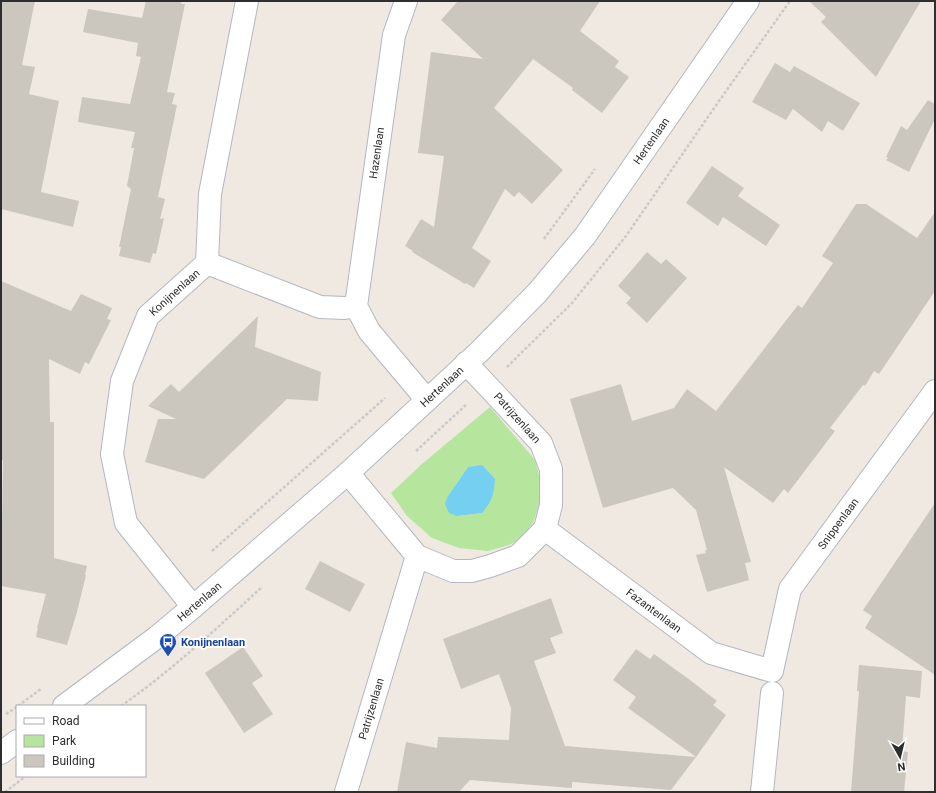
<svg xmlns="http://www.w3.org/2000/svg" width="936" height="793" font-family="Roboto,sans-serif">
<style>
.green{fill:#b6e59e;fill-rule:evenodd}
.water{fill:#75cff0}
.building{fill:#cbc7bf}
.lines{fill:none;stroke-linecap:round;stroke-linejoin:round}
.street-casing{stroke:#b4b7c1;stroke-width:24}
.secondary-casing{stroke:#b4b7c1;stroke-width:24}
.path{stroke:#c9c9c9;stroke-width:2.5;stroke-dasharray:3 2;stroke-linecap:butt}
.street{stroke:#fff;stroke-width:22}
.secondary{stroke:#fff;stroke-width:22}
.labels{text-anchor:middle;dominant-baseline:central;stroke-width:4;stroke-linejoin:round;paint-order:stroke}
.street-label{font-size:11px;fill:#2e2e2e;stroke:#fff}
.transit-label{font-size:11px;font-weight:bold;fill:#164399;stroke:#fff;text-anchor:start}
</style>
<rect width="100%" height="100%" fill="#efe9e1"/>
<path class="green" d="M490,407L535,460L541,483L539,505L533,523L522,538L509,545L488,551L459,548L432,538L407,516L391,493L422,464ZM468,467L482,513L457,516L448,496Z"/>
<path class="water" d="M482,465L495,479C494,495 492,501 482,513L457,516L449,513L445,504L448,496L468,467Z"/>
<g class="building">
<path d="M1,1H35L22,65L35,67L29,94L59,101L41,192L79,201L73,227L1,209Z"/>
<path d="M146,1H182L181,4H185L167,92L175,93L172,104L177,105L158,197L165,199L160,219L164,218L156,254L153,253L150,263L119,256L121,247H119L131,189L127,186L134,148H131L135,132L78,122L82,97L130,104L141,57L136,56L138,43L83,32L88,9L142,18Z"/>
<path d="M458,1H600L580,31L619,61L615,67L629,77L602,113L572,90L573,88L533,59L494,108L563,170L532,204L519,192L514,197L505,189L472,248L491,261L474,288L466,283L465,284L412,252L413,251L405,246L421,219L434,227L444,156L418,153L431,52L483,59L441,20Z"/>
<path d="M809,1H921L876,77L821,22L826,17Z"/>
<path d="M775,63L790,72L794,66L860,103L843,131L828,121L822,132L793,109L786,120L752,102Z"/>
<path d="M928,100L935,104V119L909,172L886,160L888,158L886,157L901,126L907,130Z"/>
<path d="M712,166L744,188L738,196L780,225L766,246L723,217L718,226L686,203Z"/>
<path d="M856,204H866L917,238L935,212V291L879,374L874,371L865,386L863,385L830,428L835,431L788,493L784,489L773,503L724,467L751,562L745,563L749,580L707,592L696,555L706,553L705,550H707L696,510L673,488L603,508L570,399L621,384L632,421L674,408L687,389L716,411L798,305L802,308L833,263L822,256Z"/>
<path d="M647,252L661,264L666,259L687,278L647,323L626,303L631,298L618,286Z"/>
<path d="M1,281L71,311L81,294L112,308L107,319L111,320L89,364L85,362L80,374L49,359L50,422H54V558L87,566L85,575H86L77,612L67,645L36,637L38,628H37L46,594L1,586L3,460H1Z"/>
<path d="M258,316L255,347L321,372L318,401L287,399L204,479L145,462L158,419H176L148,406L171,384L179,392Z"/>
<path d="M935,503V675L865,628L872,616L863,610Z"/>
<path d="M320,561L365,584L350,612L305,589Z"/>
<path d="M551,598L563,633L550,638L556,653L534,661L565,746L696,757L671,790L572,782V788L470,780L459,792H397L406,742L437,748L438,737L509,740L511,708L499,674L461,689L443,639Z"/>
<path d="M243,647L263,676L252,683L273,714L244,733L205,673Z"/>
<path d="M636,649L650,659L654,654L690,680L717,701L713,705L726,715L696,757L628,708L636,697L613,680Z"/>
<path d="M859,665L922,671L920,698L906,696L902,751L908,752L904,792H851L859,691H857Z"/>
</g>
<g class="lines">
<defs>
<g id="street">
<path d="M406,1L394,35L356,306L369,331L427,400"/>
<path d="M207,263L320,307L345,308L356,306"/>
<path d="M348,473L417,556L453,571H472L490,566L518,556L545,529L551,505V469L541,443L466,363"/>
<path id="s1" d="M545,529L711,653L772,671L790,589L935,391"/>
<path id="s2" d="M193,607L126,523L112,454L122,381L148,316L207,263L210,194L247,1"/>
<path id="s3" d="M346,792L417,556"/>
<path d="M762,792L772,693"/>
</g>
<g id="secondary">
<path id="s4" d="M64,706L157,637L193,607L348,473L479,352L537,293L585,236L748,1"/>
<path d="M1,753L17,741"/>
</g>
</defs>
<use href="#street" class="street-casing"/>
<use href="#secondary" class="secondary-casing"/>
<g class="path">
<path d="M544,239L595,169"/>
<path d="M507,367L572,303L626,236L719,101L790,1"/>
<path d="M416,451L467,404"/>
<path d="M212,551L385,398"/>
<path d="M18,706L42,688"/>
<path d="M121,706C171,671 216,629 261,588"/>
<path d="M6,714L17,707"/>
<path d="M5,792L26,776"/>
</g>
<use href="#street" class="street"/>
<use href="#secondary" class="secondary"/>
</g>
<defs>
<symbol id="bus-pin" viewBox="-11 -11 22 30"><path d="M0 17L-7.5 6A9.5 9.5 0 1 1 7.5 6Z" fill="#1a4fb4" stroke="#fff"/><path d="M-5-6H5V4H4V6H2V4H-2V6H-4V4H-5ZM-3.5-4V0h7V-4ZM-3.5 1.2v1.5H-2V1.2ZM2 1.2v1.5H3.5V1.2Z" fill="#fff"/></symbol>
</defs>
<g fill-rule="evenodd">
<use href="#bus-pin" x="158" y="632" width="20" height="27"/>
</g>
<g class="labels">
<g class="street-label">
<text stroke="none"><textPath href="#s4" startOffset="819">Hertenlaan</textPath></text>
<text transform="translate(377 153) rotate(-82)">Hazenlaan</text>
<text stroke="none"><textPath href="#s2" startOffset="357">Konijnenlaan</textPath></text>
<text stroke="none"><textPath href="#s4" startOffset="495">Hertenlaan</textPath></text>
<text transform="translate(517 418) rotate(48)">Patrijzenlaan</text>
<text stroke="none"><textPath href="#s1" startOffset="436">Snippenlaan</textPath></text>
<text stroke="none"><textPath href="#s4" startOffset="171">Hertenlaan</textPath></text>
<text stroke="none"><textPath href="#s1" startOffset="136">Fazantenlaan</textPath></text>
<text stroke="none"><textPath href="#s3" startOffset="87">Patrijzenlaan</textPath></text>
</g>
<g class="transit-label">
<text x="181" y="642">Konijnenlaan</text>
</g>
</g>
<rect width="936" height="793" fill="none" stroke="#2e2e2e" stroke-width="4"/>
<rect x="16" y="705" width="130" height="72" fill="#ffffff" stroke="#ababab"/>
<rect x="24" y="718" width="20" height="6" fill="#ffffff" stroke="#ababab"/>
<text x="52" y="725" font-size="12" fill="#2e2e2e">Road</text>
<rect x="24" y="735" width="20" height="12" fill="#b6e59e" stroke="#ababab"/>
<text x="52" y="745" font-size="12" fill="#2e2e2e">Park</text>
<rect x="24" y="755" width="20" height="12" fill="#cbc7bf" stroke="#ababab"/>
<text x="52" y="765" font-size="12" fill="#2e2e2e">Building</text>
<g transform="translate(900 757) rotate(172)" stroke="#ffffff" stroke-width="3" paint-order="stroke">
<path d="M0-3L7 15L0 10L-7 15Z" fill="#2e2e2e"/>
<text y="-6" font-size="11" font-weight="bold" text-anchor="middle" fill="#2e2e2e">N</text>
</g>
</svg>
